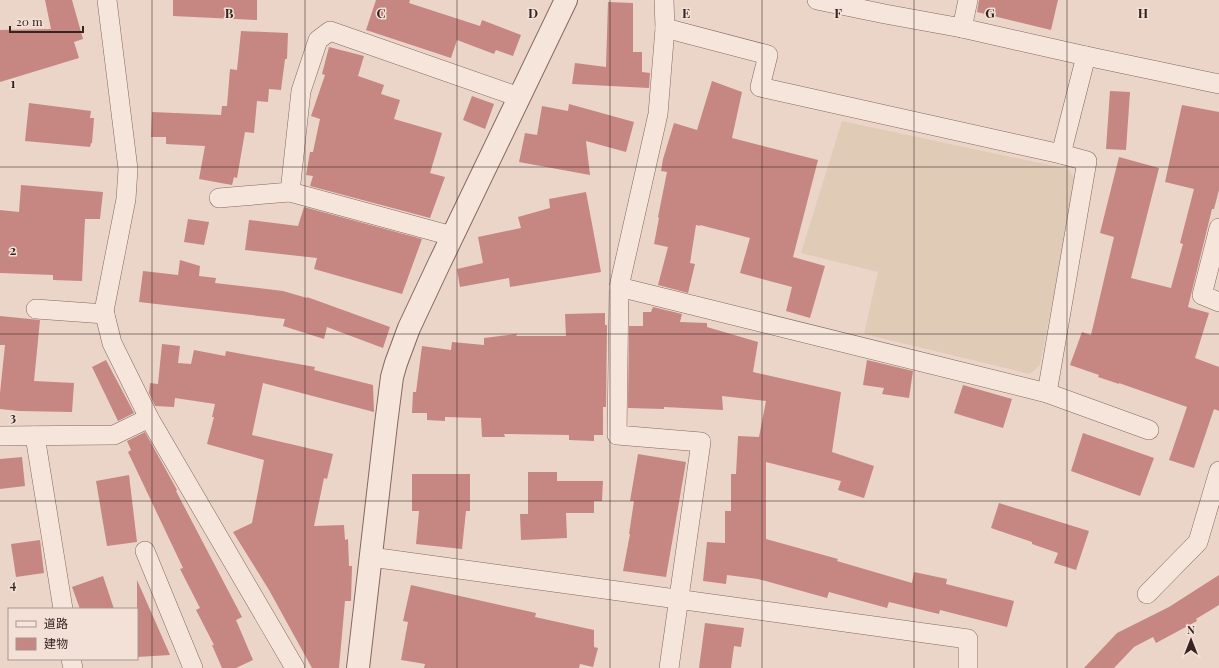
<svg xmlns="http://www.w3.org/2000/svg" width="1219" height="668" font-family="'Playfair Display','Noto Sans JP',serif">
<style>
.farmland{fill:#e0cbb7}
.building{fill:#c68682}
.lines{fill:none;stroke-linecap:round;stroke-linejoin:round}
.minor-casing{stroke:#86665f;stroke-width:20}
.tertiary-casing{stroke:#86665f;stroke-width:24}
.minor{stroke:#f6e5db;stroke-width:19}
.tertiary{stroke:#f6e5db;stroke-width:22}
.grid{fill:none;stroke:#372421;stroke-width:1;stroke-opacity:0.55}
.grid-label{font-size:13px;text-anchor:middle;font-weight:bold;fill:#372421;stroke:#f3e1d7;stroke-width:3;stroke-linejoin:round;paint-order:stroke}
</style>
<rect width="100%" height="100%" fill="#ebd5c9"/>
<path class="farmland" d="M842,121L1068,169L1076,180L1040,365L1030,374L864,334L878,272L801,253Z"/>
<g class="building">
<path d="M45,0H72L83,39L74,42L79,58L0,82V30L51,29Z"/>
<path d="M173,0H257V20L173,16Z"/>
<path d="M376,0H410L409,3L480,26L482,20L521,35L513,56L496,50L494,54L457,40L451,58L366,30Z"/>
<path d="M979,0H1058L1051,30L977,12Z"/>
<path d="M608,2L633,3V52H642V72L650,73L649,88L572,84L575,63L606,67Z"/>
<path d="M241,31L288,33L287,59H285L281,90L269,89L268,102L257,101L254,133L245,132L237,178L234,177L232,185L199,179L205,146L166,144V137H151L152,112L221,115L222,106H227L230,69L237,70Z"/>
<path d="M329,47L364,56L358,76L384,85L381,94L400,100L394,119L442,133L430,173L445,177L430,218L310,186L313,176L306,175L310,152H313L320,119L311,116L325,75L322,74Z"/>
<path d="M712,81L742,92L732,138L818,160L793,257L825,266L810,318L786,311L792,287L740,273L750,238L700,225V226L696,225L690,263L695,264L688,293L658,285L668,247L654,244L659,218L658,217L667,172L661,171L663,159L674,123L697,130Z"/>
<path d="M1110,91L1130,92L1126,150L1106,149Z"/>
<path d="M472,96L494,104L485,129L463,120Z"/>
<path d="M29,103L91,111L90,118H94L92,143H91L90,147L25,141Z"/>
<path d="M569,104L634,122L626,152L586,141L590,175L519,162L525,133L537,135L542,106L568,111Z"/>
<path d="M1182,105L1219,112V190L1214,209H1212L1188,307L1209,313L1195,358L1219,367V411L1214,409L1194,468L1169,460L1187,407L1119,383V384L1098,377L1099,375L1070,365L1082,332L1091,335L1114,237L1100,233L1119,157L1159,168L1131,278L1171,288L1183,244L1180,243L1194,189L1165,182Z"/>
<path d="M21,185L103,192L100,219H85L82,281L53,280V275L0,273V210L19,212Z"/>
<path d="M586,192L601,272L510,287L509,278L460,287L457,269L483,263L478,237L521,228L518,217L550,208L549,199Z"/>
<path d="M304,207L422,239L402,294L314,269L317,258L245,250L249,220L298,226Z"/>
<path d="M188,219L209,222L204,245L184,242Z"/>
<path d="M180,260L200,266L199,276L216,278L215,283L283,291L307,298V297L390,327L383,348L327,327L324,339L283,326L285,319L139,302L143,271L178,275Z"/>
<path d="M653,307L682,314L680,322L707,323V327L758,342L753,372L841,392L832,452L874,466L864,498L838,490L841,481L766,462V539L838,559L837,561L912,583L914,572L947,579L946,584L1014,601L1007,627L940,610L939,614L889,602L887,608L829,592L827,598L758,579L727,575L726,584L703,581L707,542L725,543V511H731V474H736L738,436L759,437L766,401L722,396L723,410L664,407V409L628,408L629,326H643V312H651Z"/>
<path d="M605,313V325H607L606,407H603V435H594V441L569,440V435L504,434L505,437H482L481,418L445,417V421L427,420V413H412L413,392H416L422,346L451,350L452,342L484,345V338L517,334L516,336H566L565,314Z"/>
<path d="M0,316L40,320L34,381L74,383L72,412L19,411L0,409V393L5,345H0Z"/>
<path d="M162,344L180,346L178,363L191,364L194,350L225,356L226,351L315,367L314,370L373,385L374,412L263,383L252,435L333,454L327,479L324,478L314,526L344,525L345,540L348,539L349,566H352L351,601H345L339,668H312L269,590L233,532L252,523L264,460L207,444L214,417H212L215,404L175,398L174,407L155,406L149,393L150,383L158,384Z"/>
<path d="M106,360L134,413L118,421L92,367Z"/>
<path d="M867,360L913,371L909,398L882,394L884,388L863,385Z"/>
<path d="M963,385L1012,399L1003,428L954,413Z"/>
<path d="M145,432L177,490L176,491L242,617L236,620L253,660L236,668H222L212,645H214L196,610L200,608L180,569L183,568L128,452L131,450L127,441Z"/>
<path d="M1083,433L1154,458L1140,496L1071,471Z"/>
<path d="M638,454L686,462L666,577L623,571L630,534H629L634,501H630Z"/>
<path d="M22,457L25,486L0,489V459Z"/>
<path d="M528,472H557V481H603L602,501H594V513H566L567,538L521,540L520,514H528Z"/>
<path d="M412,474H470V511H466L462,549L416,544L419,511H412Z"/>
<path d="M129,475L137,542L107,546L96,481Z"/>
<path d="M999,503L1089,531L1076,570L1054,563L1058,553L1032,544V542L991,528Z"/>
<path d="M40,540L44,573L16,577L11,544Z"/>
<path d="M1219,575V605L1196,619L1197,621L1156,643L1153,637L1134,647L1114,668H1084L1117,633L1169,607Z"/>
<path d="M103,576L114,609H80L72,587Z"/>
<path d="M137,580L170,655L137,657Z"/>
<path d="M411,585L536,613L535,617L594,630V647L598,648L593,667L580,664L579,668H424L425,664L401,660L408,622L403,621Z"/>
<path d="M705,623L744,628L741,647L734,646L731,668H699Z"/>
</g>
<g class="lines">
<defs>
<g id="minor">
<path d="M107,0L128,169L126,199L104,311L112,343L149,418L295,668"/>
<path d="M664,0L665,28L658,114L619,287L617,435L701,442L669,668"/>
<path d="M817,0L885,14L962,28L1086,56L1219,84"/>
<path d="M665,28L768,55L760,87L1061,154"/>
<path d="M962,28L968,0"/>
<path d="M219,198L290,192"/>
<path d="M1219,228L1202,295L1219,302"/>
<path d="M452,236L290,192L301,91L318,40L330,31L519,97"/>
<path d="M619,287L1047,393L1149,430"/>
<path d="M36,309L105,314"/>
<path d="M1047,393L1087,161L1061,154L1086,56"/>
<path d="M0,436L114,435L149,418"/>
<path d="M35,436L63,609"/>
<path d="M145,551L193,668"/>
<path d="M371,557L968,639V668"/>
<path d="M1147,594L1198,542L1219,471"/>
<path d="M71,659L73,668"/>
</g>
<path id="tertiary" d="M358,668L386,424L392,377L396,363L409,328L439,264L566,0"/>
</defs>
<use href="#minor" class="minor-casing"/>
<use href="#tertiary" class="tertiary-casing"/>
<use href="#minor" class="minor"/>
<use href="#tertiary" class="tertiary"/>
</g>
<path class="grid" d="M152,0V668M305,0V668M457,0V668M610,0V668M762,0V668M914,0V668M1067,0V668M0,167H1219M0,334H1219M0,501H1219"/>
<g class="grid-label">
<text x="229" y="18">B</text>
<text x="381" y="18">C</text>
<text x="533" y="18">D</text>
<text x="686" y="18">E</text>
<text x="838" y="18">F</text>
<text x="990" y="18">G</text>
<text x="1143" y="18">H</text>
<text x="13" y="88">1</text>
<text x="13" y="255">2</text>
<text x="13" y="422">3</text>
<text x="13" y="589">4</text>
</g>
<rect x="8" y="608" width="130" height="52" fill="#f3e1d7" stroke="#a8958e"/>
<rect x="16" y="621" width="20" height="6" fill="#f6e5db" stroke="#a8958e"/>
<text x="44" y="628" font-size="12" fill="#372421">道路</text>
<rect x="16" y="638" width="20" height="12" fill="#c68682" stroke="#a8958e"/>
<text x="44" y="648" font-size="12" fill="#372421">建物</text>
<g transform="translate(1191 640)" stroke="#f3e1d7" stroke-width="3" paint-order="stroke">
<path d="M0-3L7 15L0 10L-7 15Z" fill="#372421"/>
<text y="-6" font-size="11" font-weight="bold" text-anchor="middle" fill="#372421">N</text>
</g>
<path d="M10 26v6h73v-6" fill="none" stroke="#372421" stroke-width="2"/>
<text x="16" y="26" font-size="12" fill="#372421" stroke="#f3e1d7" stroke-width="3" paint-order="stroke">20 m</text>
</svg>
